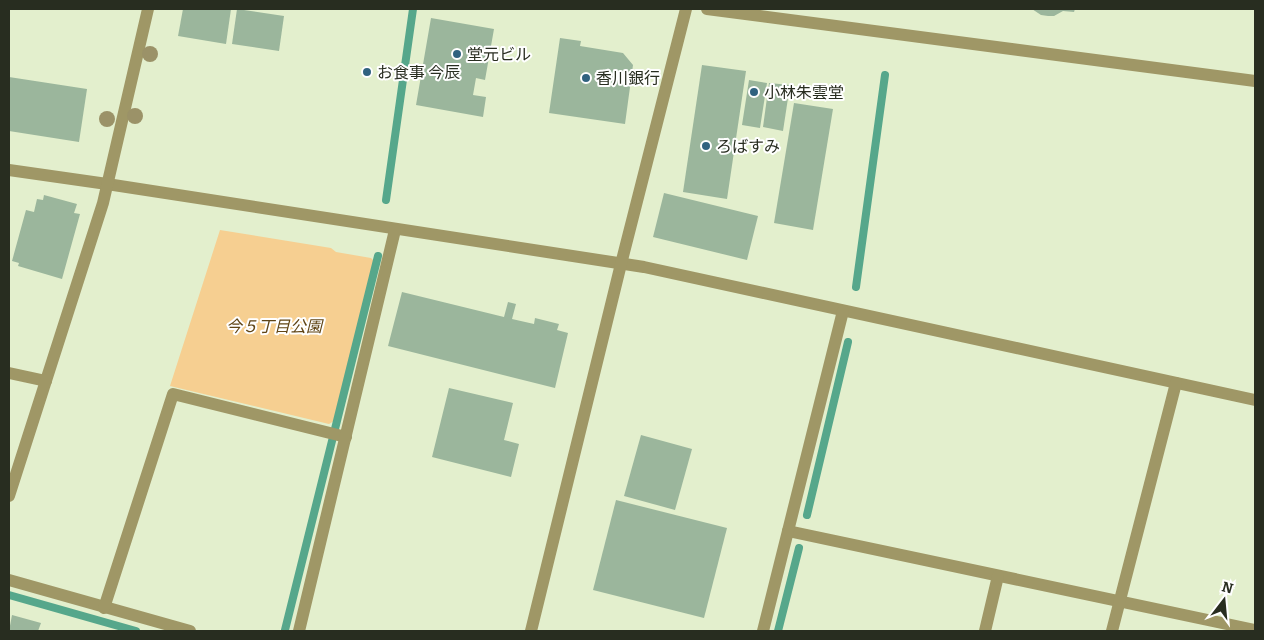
<svg xmlns="http://www.w3.org/2000/svg" width="1264" height="640" font-family="Bitter,'Noto Sans JP',serif">
<style>
.green{fill:#f6cf91}
.lines{fill:none;stroke-linecap:round;stroke-linejoin:round}
.stream{stroke:#56a78b;stroke-width:8}
.building{fill:#9bb69c}
.minor{stroke:#9f9766;stroke-width:12}
.tree{fill:#9b9268}
.poi-dot{fill:#30627f;stroke:#fff;stroke-width:2}
.labels{text-anchor:middle;dominant-baseline:central;stroke-width:4;stroke-linejoin:round;paint-order:stroke}
.poi-label{font-size:16px;fill:#282d20;stroke:#fff;text-anchor:start}
.park-label{font-size:16px;font-style:italic;fill:#604515;stroke:#fff}
</style>
<rect width="100%" height="100%" fill="#e3efcd"/>
<path class="green" d="M220,230L331,248L336,252L371,258L374,261L334,421L329,424L170,386Z"/>
<g class="lines">
<g class="stream">
<path d="M386,200L413,9"/>
<path d="M856,287L885,75"/>
<path d="M807,515L848,342"/>
<path d="M9,595L136,631"/>
<path d="M285,630L378,256"/>
<path d="M778,631L799,548"/>
</g>
</g>
<g class="building">
<path d="M183,9H231L226,44L178,36Z"/>
<path d="M237,9L284,16L279,51L232,44Z"/>
<path d="M1032,9H1075L1074,12L1063,11L1054,16H1048L1041,15Z"/>
<path d="M431,18L494,29L485,80L476,78L473,95L486,97L483,117L416,105Z"/>
<path d="M560,38L581,41L580,46L623,53L633,65L625,124L549,113Z"/>
<path d="M702,65L746,71L727,199L683,192Z"/>
<path d="M9,77L87,89L79,142L9,131Z"/>
<path d="M749,80L767,83L760,128L742,125Z"/>
<path d="M769,83L790,85L783,131L763,127Z"/>
<path d="M794,103L833,109L813,230L774,223Z"/>
<path d="M664,193L758,216L747,260L653,237Z"/>
<path d="M44,195L77,204L74,213L80,214L62,279L18,266L19,263L12,261L26,210L34,212L37,199L43,200Z"/>
<path d="M402,292L504,317L508,302L516,304L512,319L534,324L535,318L559,324L557,330L568,333L555,388L388,346Z"/>
<path d="M449,388L513,403L504,440L519,444L511,477L432,457Z"/>
<path d="M641,435L692,449L675,510L624,496Z"/>
<path d="M616,500L727,528L704,618L593,590Z"/>
<path d="M12,615L41,623L38,631H9Z"/>
</g>
<g class="lines">
<g class="minor">
<path d="M707,9L1255,81"/>
<path d="M9,170L107,184L644,267L1255,400"/>
<path d="M9,373L46,381"/>
<path d="M9,496L103,203L148,9"/>
<path d="M788,531L1255,630"/>
<path d="M9,580L190,631"/>
<path d="M104,608L173,394L346,437"/>
<path d="M299,631L395,230"/>
<path d="M531,631L621,264L686,9"/>
<path d="M763,631L843,311"/>
<path d="M985,631L998,576"/>
<path d="M1112,631L1176,383"/>
</g>
</g>
<g class="tree">
<circle cx="150" cy="54" r="8"/>
<circle cx="135" cy="116" r="8"/>
<circle cx="107" cy="119" r="8"/>
</g>
<g class="poi-dot">
<circle cx="457" cy="54" r="5"/>
<circle cx="367" cy="72" r="5"/>
<circle cx="586" cy="78" r="5"/>
<circle cx="754" cy="92" r="5"/>
<circle cx="706" cy="146" r="5"/>
</g>
<g class="labels">
<g class="poi-label">
<text x="467" y="54">堂元ビル</text>
<text x="377" y="72">お食事 今辰</text>
<text x="596" y="78">香川銀行</text>
<text x="764" y="92">小林朱雲堂</text>
<text x="716" y="146">ろばすみ</text>
</g>
<g class="park-label">
<text x="274" y="326">今５丁目公園</text>
</g>
</g>
<rect width="1264" height="640" fill="none" stroke="#282d20" stroke-width="20"/>
<g transform="translate(1224 600) rotate(16)" stroke="#ffffff" stroke-width="4" paint-order="stroke">
<path d="M0-4L9 19L0 12L-9 19Z" fill="#282d20"/>
<text y="-8" font-size="14" font-weight="bold" text-anchor="middle" fill="#282d20">N</text>
</g>
</svg>
